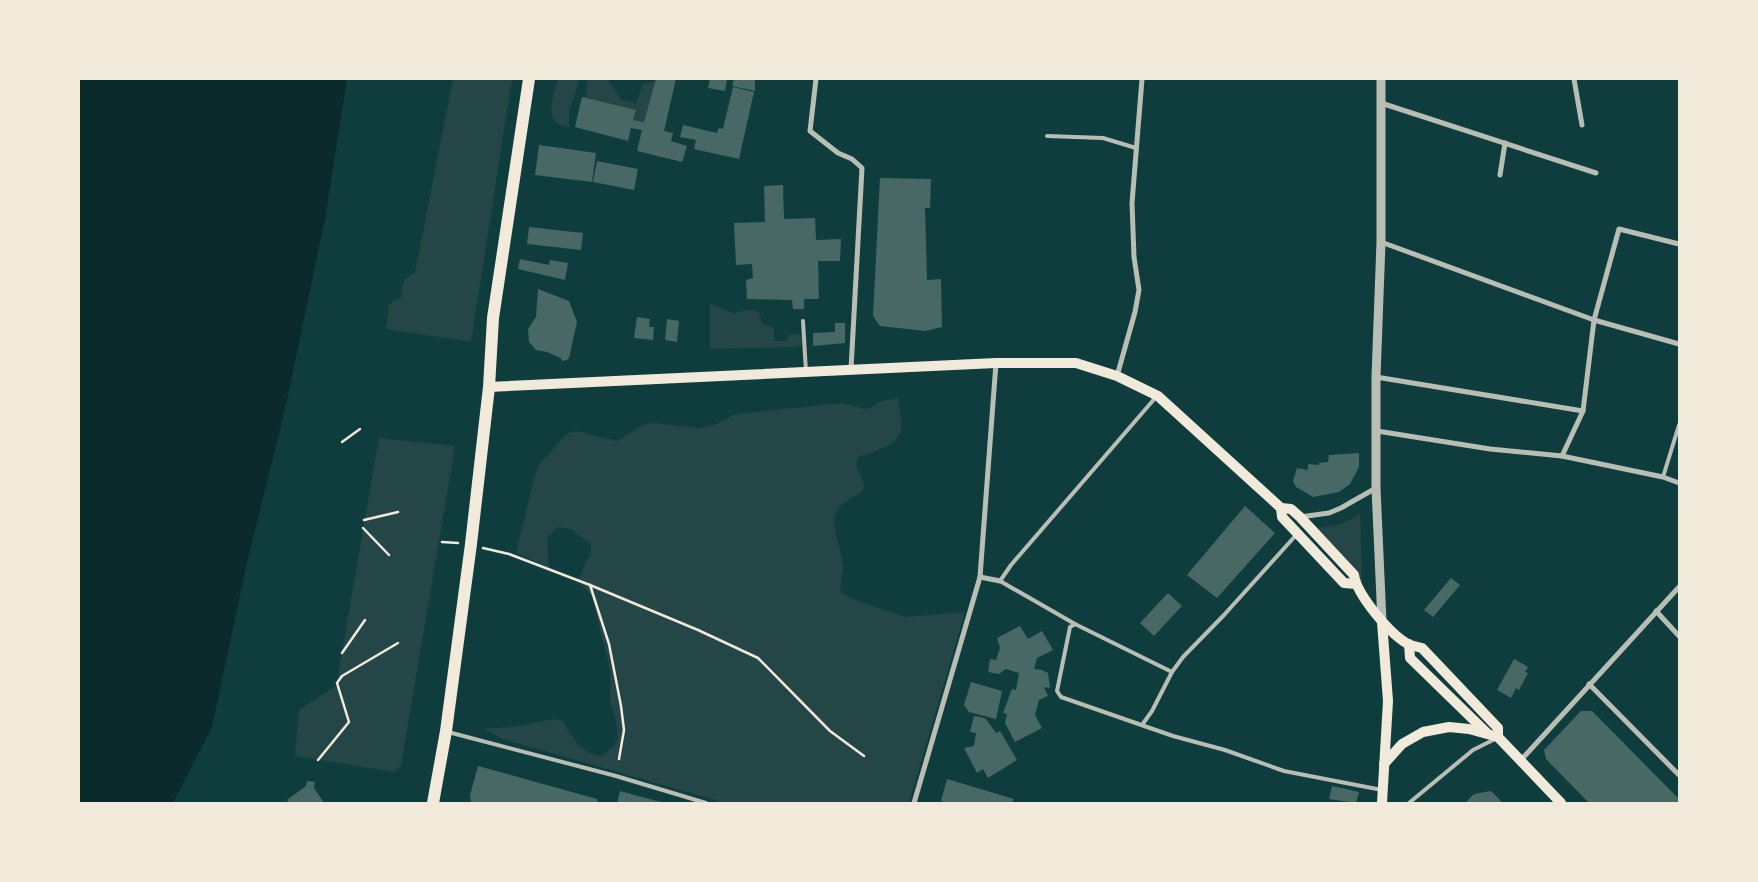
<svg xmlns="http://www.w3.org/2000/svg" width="1758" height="882" font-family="Helvetica,sans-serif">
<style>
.green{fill:#244646}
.water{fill:#0a2a2b}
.building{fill:#486865}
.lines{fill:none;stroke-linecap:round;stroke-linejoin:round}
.path{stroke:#f1e9da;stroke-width:2.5}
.service{stroke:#b8beb3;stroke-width:4}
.minor{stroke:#b8beb3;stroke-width:5}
.tertiary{stroke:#b8beb3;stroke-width:9}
.secondary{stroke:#f1e9da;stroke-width:10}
.primary{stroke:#f1e9da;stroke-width:12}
</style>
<rect width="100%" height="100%" fill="#0f3d3e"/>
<g class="green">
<path d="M453,79H512L471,342L386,329L389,305L396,299L401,298C403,286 402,278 415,273Z"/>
<path d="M558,79H579L574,98L569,108V127C564,126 558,126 554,120C548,110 555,89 558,79Z"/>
<path d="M588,79H608L621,100L636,103L643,84L656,81L644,122L633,120L636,110L585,98Z"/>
<path d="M710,303L734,314C743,310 749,308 759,312L762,324L774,328V341H787L789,335L799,334L803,340L801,346L790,347L710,349Z"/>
<path d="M898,398C899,407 903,421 901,430C897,447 871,452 858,457L856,466L864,484L863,491C857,495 841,503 838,509C828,524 841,547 843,563C844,575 838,582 842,593L853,599L905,617L965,612L909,803H725L503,739L484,729L513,727L554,719L563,721C574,739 579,753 602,756L614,746L618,738L616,722L610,701V669L592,597L578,580L588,558L591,555V544L571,529L558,527L547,537L549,568L516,553L534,479L540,463L568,433L576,431L617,441L639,427L651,423L700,428L715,425L736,414L843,403L865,409L871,408L878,402Z"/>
<path d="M379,438L455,446L401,766L394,772L295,756L299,710L336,686Z"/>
<path d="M1360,513L1362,582L1311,528C1329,527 1345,526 1360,513Z"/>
</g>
<path class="water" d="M79,79H347L325,219L286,405L247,563L212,727L173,803H79Z"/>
<g class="building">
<path d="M656,79H676L664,131L673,133L671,141L687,146L682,162L637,151L642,130L631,128L628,141L575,127L582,97L636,110L633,120L644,122Z"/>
<path d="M710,79H727L725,91L708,88Z"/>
<path d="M734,79H755V91L732,86Z"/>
<path d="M733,87L754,92L739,159L694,149L696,140L680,137L683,125L717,133L719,128L723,129Z"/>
<path d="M539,145L596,153L592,182L535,175Z"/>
<path d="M597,161L638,169L634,190L593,182Z"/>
<path d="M880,178L931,179L930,208H925L927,280L941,279L942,327L925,331L880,326L873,316Z"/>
<path d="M783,185L784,219L815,218L816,240L841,239L840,261H818L819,299H804V309H793L792,300L747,299L746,280L753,278L752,264L736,265L734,223L765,222L764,186Z"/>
<path d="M529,227L583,233L581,250L527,244Z"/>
<path d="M520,259L549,265L550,260L568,263L565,280L518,269Z"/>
<path d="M538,289L569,301L577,322L569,358L567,360L562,361L561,358L547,352L536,350L529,342L528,329L536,317Z"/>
<path d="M637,317L650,319L649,327H654L653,340L634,338Z"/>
<path d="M667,319L679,321L677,342L665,340Z"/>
<path d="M835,323H845V343L813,346V333L835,332Z"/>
<path d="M1359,453V467L1350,484L1339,492L1313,497L1296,487L1293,481L1297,468L1308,470V464L1319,465V463L1328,462L1329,455Z"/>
<path d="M1245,506L1275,533L1217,598L1187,575Z"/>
<path d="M1451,578L1460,585L1433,617L1424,610Z"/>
<path d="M1168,593L1182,606L1154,636L1140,623Z"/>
<path d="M1020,626L1028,639L1042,631L1053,650L1037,658L1034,669L1042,670L1048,673L1050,688L1044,687L1048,696L1039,700L1035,715L1042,728L1015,742L1005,723L1007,714L1003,713L1012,689L1016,690L1019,673L1006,669L999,674L988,672L990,659L996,660L1000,648L997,638Z"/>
<path d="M1514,659L1528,667L1525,672L1528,673L1519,690L1516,688L1511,698L1497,690Z"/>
<path d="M971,682L1002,691L996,719L969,712L964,705Z"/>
<path d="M1581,711H1592L1679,799V803H1589L1546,759L1544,750Z"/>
<path d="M974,716L985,718L996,733L1000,731L1017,760L988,778L983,769L977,773L964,748L974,746L976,733L970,732Z"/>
<path d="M478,766L597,799L598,803L471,802L470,795Z"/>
<path d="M947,779L1014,799L1012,803H949L941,801Z"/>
<path d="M307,781L315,782L314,788L324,803H289L287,800L306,786Z"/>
<path d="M1332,786L1359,792L1356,803L1329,799Z"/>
<path d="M620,791L664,803H617Z"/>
<path d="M1491,791L1503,803H1465L1474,794Z"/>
</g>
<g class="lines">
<g class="path">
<path d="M342,442L360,429"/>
<path d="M364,520L398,512"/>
<path d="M363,528L389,555"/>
<path d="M442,542L458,543"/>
<path d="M483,548L509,554L590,585L698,630L758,658L830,731L864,756"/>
<path d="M590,585L609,644L621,706L624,730L619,759"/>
<path d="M342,653L365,620"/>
<path d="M318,760L349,722L337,683L342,676L398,643"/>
</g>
<g class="service">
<path d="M1047,136L1103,138L1136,148"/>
<path d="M803,321L806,372"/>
<path d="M1663,477L1679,425"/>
<path d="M1075,624L1000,581L1011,565L1156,397"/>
<path d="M1172,672L1075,624L1070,627L1057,691L1061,697L1173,736L1225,750L1284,771L1382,790"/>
<path d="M1142,725L1152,711L1172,672L1183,657L1224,615L1297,534"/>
<path d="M448,732L616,776L706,803"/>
<path d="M1409,803L1473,750L1495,739"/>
</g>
<g class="minor">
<path d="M816,79L810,131L838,153L852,159L862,168L851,369"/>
<path d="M1574,79L1582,125"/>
<path d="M1381,103L1596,173"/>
<path d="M1500,175L1505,143"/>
<path d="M1381,242L1594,320L1679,344"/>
<path d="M1117,376L1135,312L1139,290L1134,257L1132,203L1142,79"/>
<path d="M1376,377L1583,411"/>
<path d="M1377,431L1490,449L1562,456L1663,477L1679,483"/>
<path d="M1562,456L1583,411L1594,320L1619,229L1679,244"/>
<path d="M1300,517L1329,513L1341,508L1376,488"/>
<path d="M980,577L1000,581"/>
<path d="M1656,611L1679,636"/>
<path d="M1589,684L1679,775"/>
<path d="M1521,760L1679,587"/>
<path d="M914,803L980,577L996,363"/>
</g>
<path class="tertiary" d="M1381,79V242L1376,377V488L1382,622"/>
<g class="secondary">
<path d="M489,387L996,363H1076L1117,376L1158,396L1281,508L1291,509L1300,517L1354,575C1357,595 1391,636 1410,645C1414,646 1418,647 1422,648L1498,728V737"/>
<path d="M1281,508L1282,517L1344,583L1356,584"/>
<path d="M1409,644L1410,658L1488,734"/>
<path d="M1384,764L1402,744L1423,732L1449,727L1469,729L1498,737L1561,803"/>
<path d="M1382,803L1388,701L1382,622"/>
</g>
<path class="primary" d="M433,803L446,731L471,544L489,387L493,318L529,79"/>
</g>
<rect width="1758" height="882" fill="none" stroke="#f1e9da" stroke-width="160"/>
</svg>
